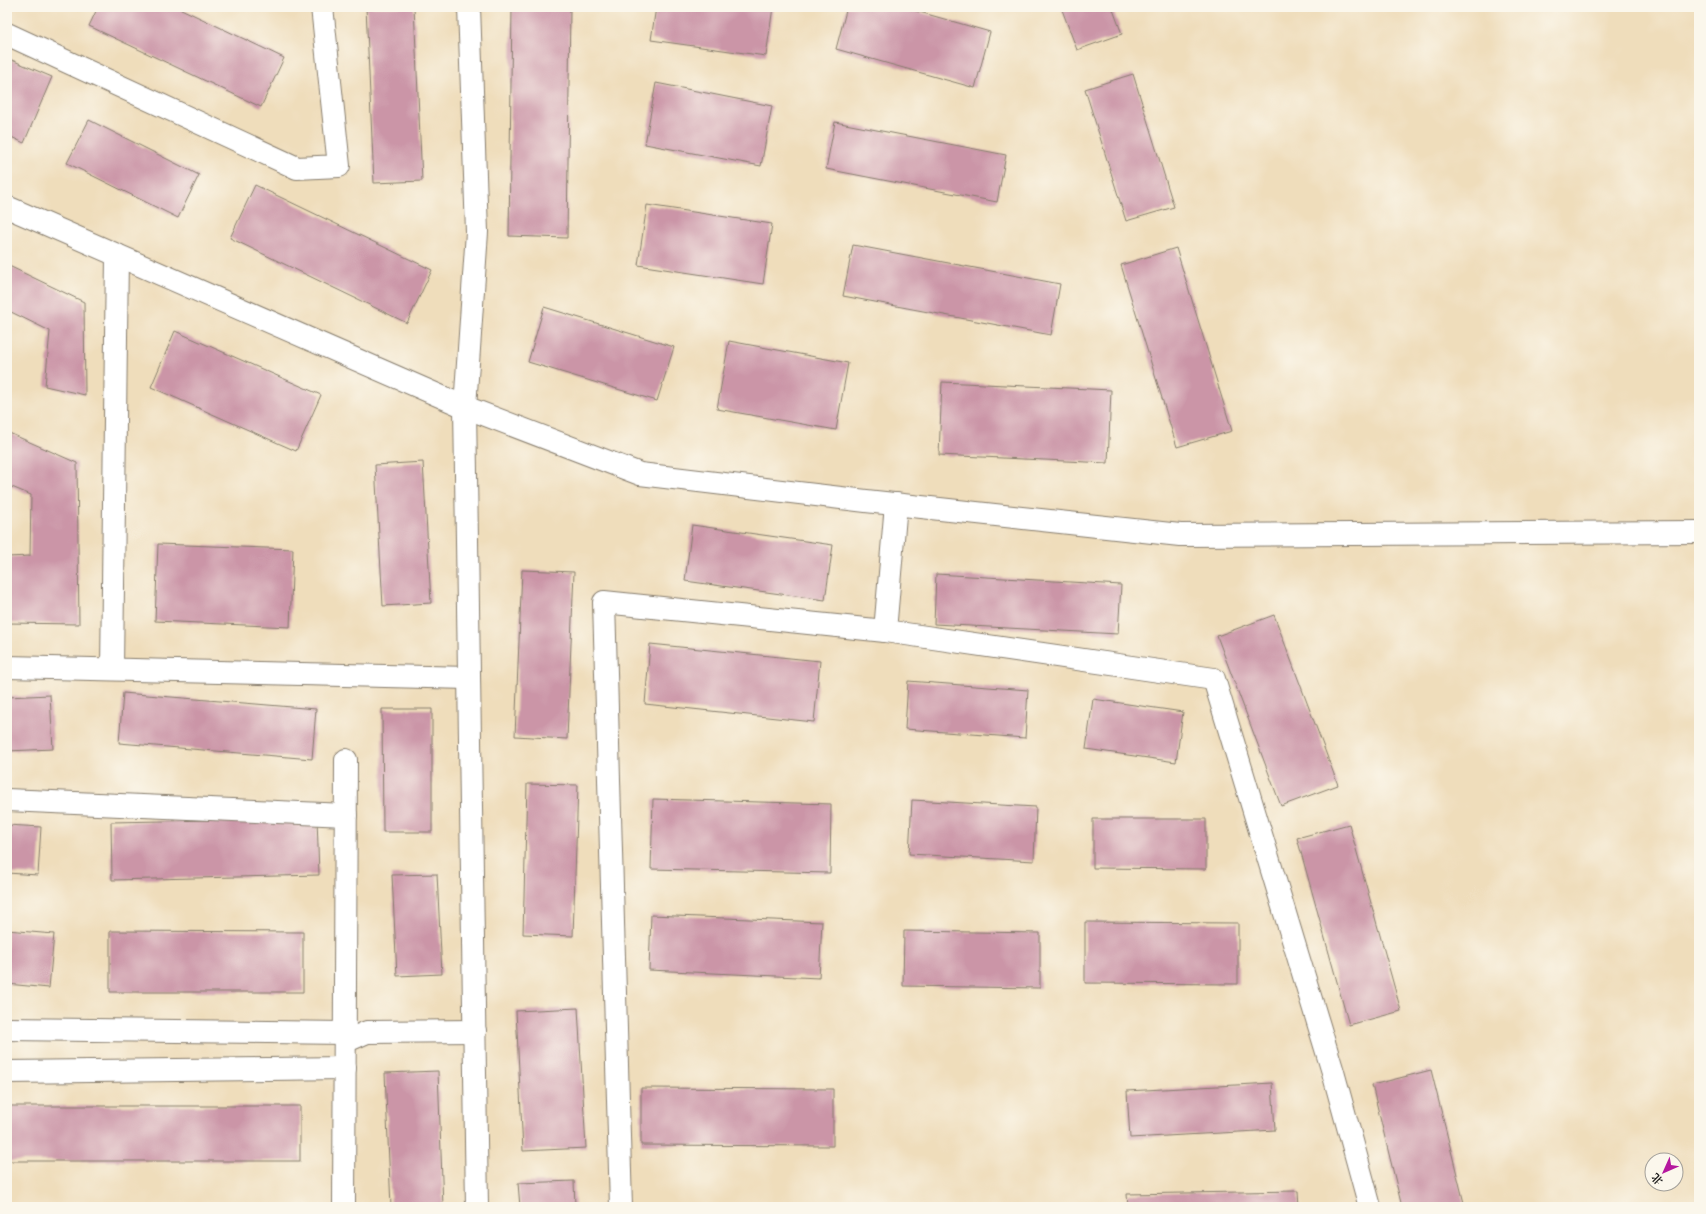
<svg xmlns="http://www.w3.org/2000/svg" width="1706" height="1214" font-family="'Gentium Book Plus','Noto Serif SC',serif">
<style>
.building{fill:#cb95a7}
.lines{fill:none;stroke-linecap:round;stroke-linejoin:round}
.minor-casing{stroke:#867c6c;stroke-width:24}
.minor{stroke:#fff;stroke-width:22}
</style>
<rect width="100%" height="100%" fill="#fbf7ec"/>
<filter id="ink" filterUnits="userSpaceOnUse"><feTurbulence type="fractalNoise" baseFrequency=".025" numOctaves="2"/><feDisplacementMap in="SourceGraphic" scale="8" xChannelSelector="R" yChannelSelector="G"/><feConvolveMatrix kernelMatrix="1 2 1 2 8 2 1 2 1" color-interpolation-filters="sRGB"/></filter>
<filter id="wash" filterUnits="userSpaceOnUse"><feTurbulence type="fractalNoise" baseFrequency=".012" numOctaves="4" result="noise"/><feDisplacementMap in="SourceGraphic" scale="16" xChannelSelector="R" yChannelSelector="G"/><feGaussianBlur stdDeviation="0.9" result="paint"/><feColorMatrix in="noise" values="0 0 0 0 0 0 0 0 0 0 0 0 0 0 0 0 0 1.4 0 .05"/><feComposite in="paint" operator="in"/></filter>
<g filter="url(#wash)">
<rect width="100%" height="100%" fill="#efddbb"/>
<g id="blocks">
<g class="building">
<path d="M98,7H177L284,58L261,107L89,26Z"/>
<path d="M366,7H414L422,181L374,183Z"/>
<path d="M512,7H570L567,238L509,236Z"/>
<path d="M656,7H773L766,56L651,40Z"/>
<path d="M847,7H902L990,32L975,88L836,49Z"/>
<path d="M1061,7H1112L1122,34L1077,50Z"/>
<path d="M7,58L52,77L24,143L7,135Z"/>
<path d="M1133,74L1174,207L1126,221L1085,89Z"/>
<path d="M656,83L772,106L761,166L645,144Z"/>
<path d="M89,120L199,175L178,218L67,163Z"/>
<path d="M835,122L1006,155L997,202L826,169Z"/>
<path d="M255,185L432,270L407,323L230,238Z"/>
<path d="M647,205L772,224L763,284L638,265Z"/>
<path d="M853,245L1060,284L1051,335L843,296Z"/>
<path d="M1176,248L1232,431L1177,447L1121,265Z"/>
<path d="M7,265L84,302L85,395L45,386L50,331L7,310Z"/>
<path d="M544,307L674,347L657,401L528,362Z"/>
<path d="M175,331L321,395L296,451L151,387Z"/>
<path d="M729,341L848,363L836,430L717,409Z"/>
<path d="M942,382L1111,390L1108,463L939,455Z"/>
<path d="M7,432L77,463L79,624L7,623V557L30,556L31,495L7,485Z"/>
<path d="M423,462L431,603L383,606L375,465Z"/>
<path d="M692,525L833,545L825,600L685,581Z"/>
<path d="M158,544L293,549L290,627L155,621Z"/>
<path d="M522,570L574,572L567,739L515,736Z"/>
<path d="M936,574L1121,585L1118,634L934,624Z"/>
<path d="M1274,615L1338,785L1281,806L1217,636Z"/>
<path d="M650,644L820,661L814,722L645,704Z"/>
<path d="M908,681L1028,690L1025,738L905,729Z"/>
<path d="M123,693L316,709L312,759L119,743Z"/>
<path d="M50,695L53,749L7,751V697Z"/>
<path d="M1093,699L1183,712L1176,762L1086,749Z"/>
<path d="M382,709H432V832H383Z"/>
<path d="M527,784L578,785L573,936L523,934Z"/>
<path d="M653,799L831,804L830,873L651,869Z"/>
<path d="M912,800L1036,807L1034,861L909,854Z"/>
<path d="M317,818L319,875L112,880L111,822Z"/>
<path d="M1093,819H1206V869L1093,868Z"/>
<path d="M1349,824L1401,1011L1349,1025L1297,838Z"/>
<path d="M7,825L41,827L38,875L7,873Z"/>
<path d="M437,874L442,974L397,976L392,875Z"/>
<path d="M651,915L822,922L819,978L649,970Z"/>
<path d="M1085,922L1238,923V984L1085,983Z"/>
<path d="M7,930L54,934L49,988L7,984Z"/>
<path d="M110,931L303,932V992H110Z"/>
<path d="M904,931L1040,933V988L903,986Z"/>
<path d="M578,1008L586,1148L523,1151L516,1011Z"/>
<path d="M1431,1070L1465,1207H1402L1372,1085Z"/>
<path d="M438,1071L443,1207H391L385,1073Z"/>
<path d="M1272,1083L1275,1130L1130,1138L1127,1091Z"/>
<path d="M641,1088L833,1089V1146L641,1145Z"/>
<rect x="7" y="1106" width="293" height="55"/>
<path d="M574,1181L575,1207H520L518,1183Z"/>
<path d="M1298,1191L1299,1207H1128L1127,1194Z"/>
</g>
</g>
</g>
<g filter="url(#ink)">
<use href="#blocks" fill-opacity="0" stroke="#867c6c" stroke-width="1"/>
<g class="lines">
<defs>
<g id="minor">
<path d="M469,7L477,232L465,407L477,1207"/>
<path d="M7,34L297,168L339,166L322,7"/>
<path d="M7,207L465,407L640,474L866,501L1180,535L1699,532"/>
<path d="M885,631L896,504"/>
<path d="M7,667L469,678"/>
<path d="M112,669L117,255"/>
<path d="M7,800L346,815"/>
<path d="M7,1029L345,1033"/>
<path d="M345,1040H349L367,1032L475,1031"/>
<path d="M7,1072L345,1068"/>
<path d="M344,1207L346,760"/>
<path d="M621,1207L604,602L885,631L1214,679L1333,1072L1370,1207"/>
</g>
</defs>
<use href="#minor" class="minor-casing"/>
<use href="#minor" class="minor"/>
</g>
</g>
<rect width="1706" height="1214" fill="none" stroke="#fbf7ec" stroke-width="24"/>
<g transform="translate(1664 1172) rotate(225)"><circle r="19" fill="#fbf7ec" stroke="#a29f99"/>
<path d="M0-3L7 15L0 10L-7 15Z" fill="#b5179e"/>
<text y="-6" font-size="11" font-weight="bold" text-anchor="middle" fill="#1c1c1c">北</text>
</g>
</svg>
